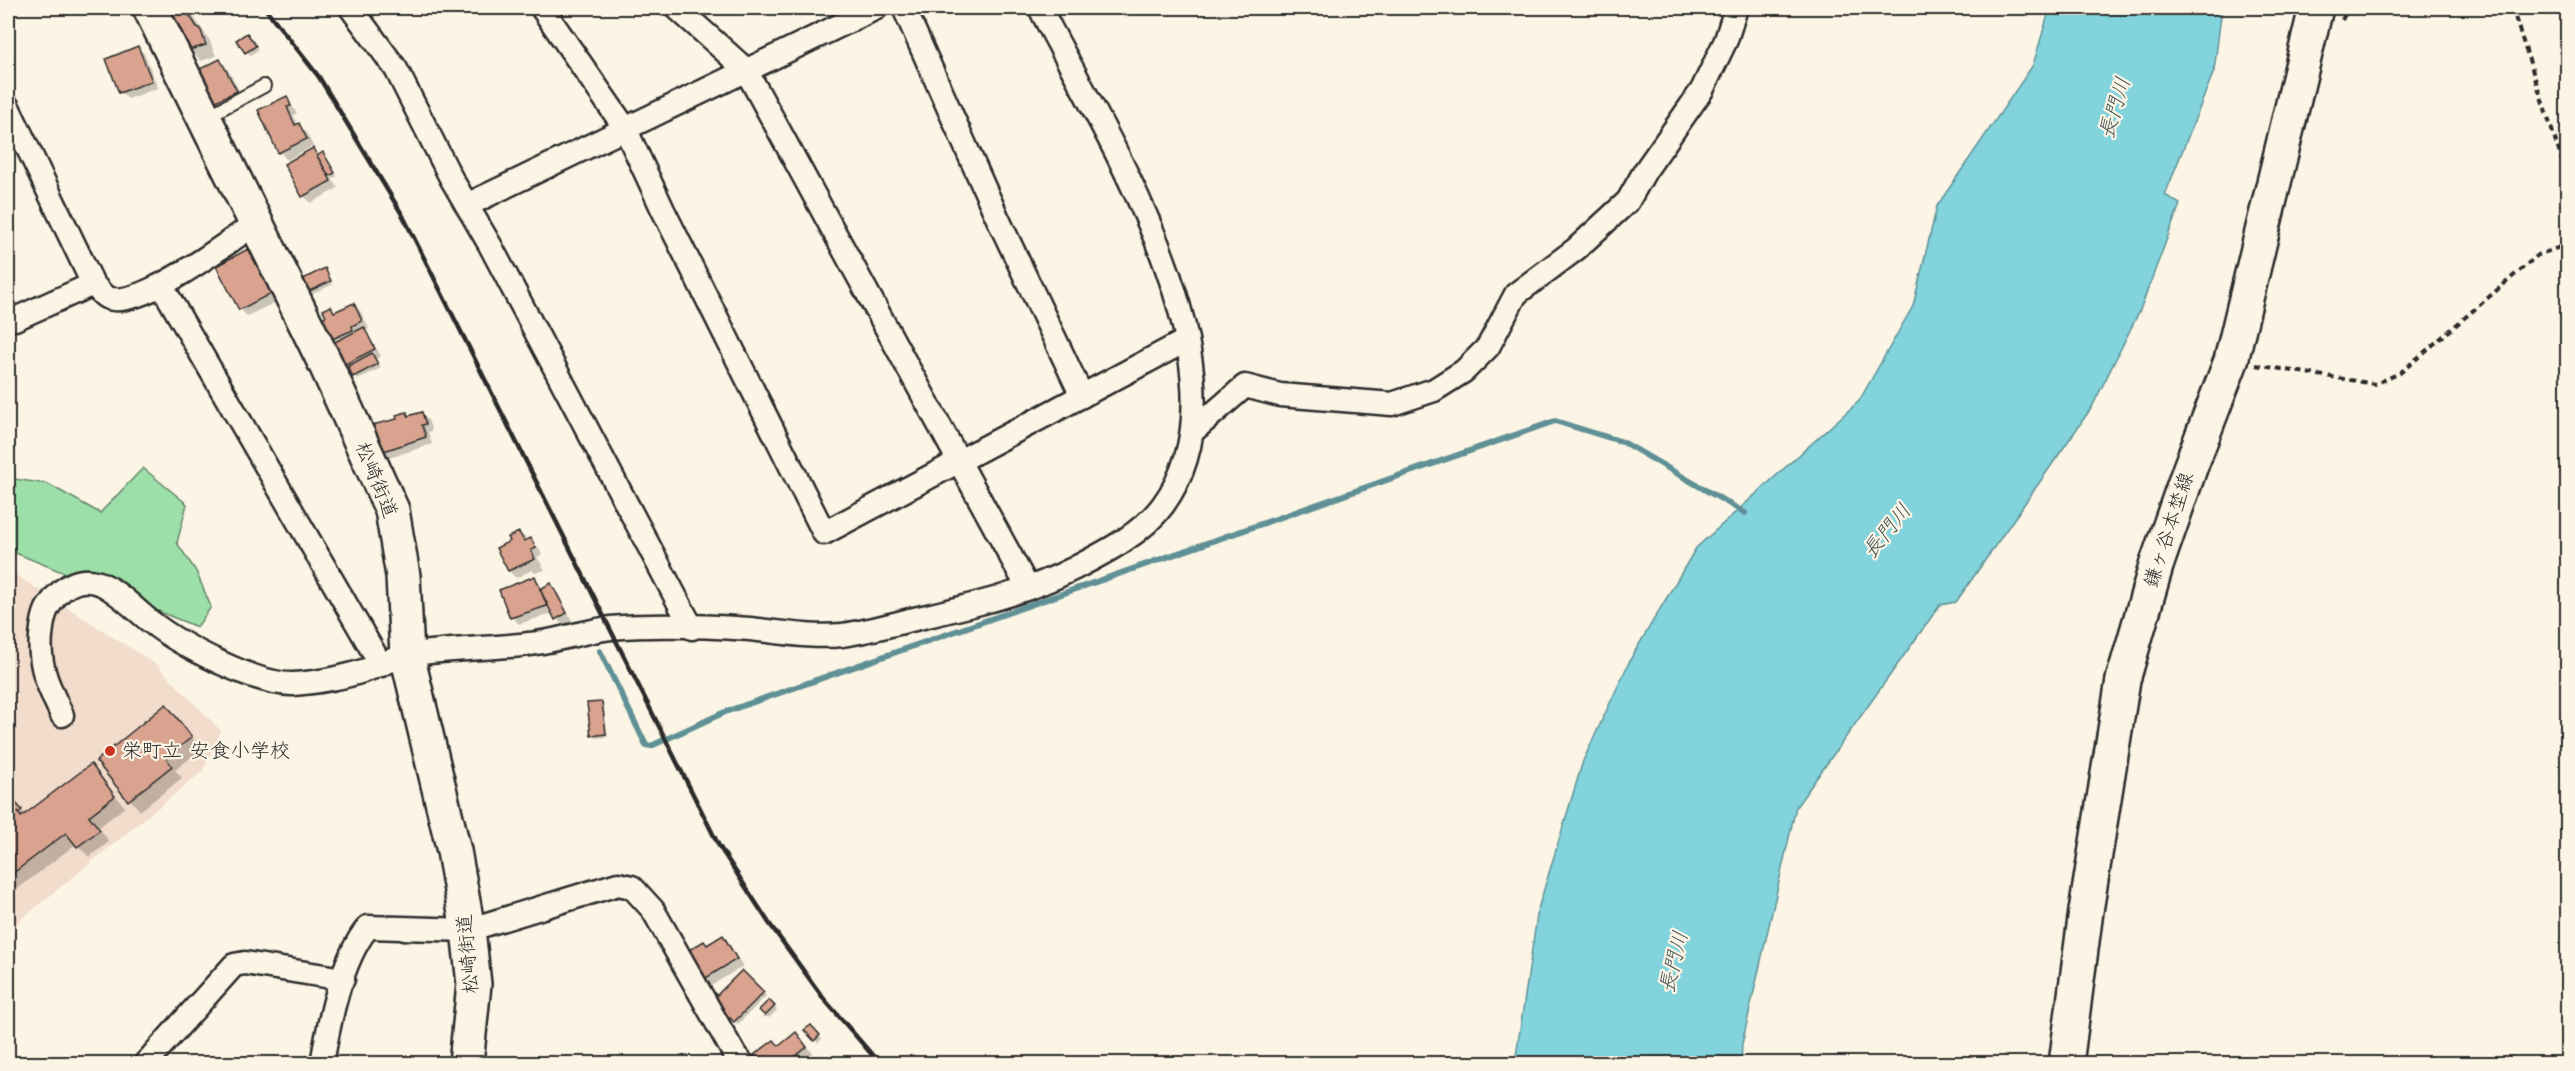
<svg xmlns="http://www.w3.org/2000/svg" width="2575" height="1071" font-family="'Architects Daughter','Klee One',sans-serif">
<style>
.built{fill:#f2dccb}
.green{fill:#9cdfa9;stroke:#64856a;stroke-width:1.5}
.water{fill:#82d3db;stroke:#5f9095;stroke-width:1.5}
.shadow{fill:#0003}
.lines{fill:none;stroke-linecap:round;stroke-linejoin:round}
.stream{stroke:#5f9095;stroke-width:6}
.building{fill:#d9a38f;stroke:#2b2b2b;stroke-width:1.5}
.service-casing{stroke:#2b2b2b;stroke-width:16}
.minor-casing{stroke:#2b2b2b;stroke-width:27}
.primary-casing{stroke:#2b2b2b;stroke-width:38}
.path{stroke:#2b2b2b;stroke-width:4;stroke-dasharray:6 4.5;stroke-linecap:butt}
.service{stroke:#fcf5e5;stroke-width:12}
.minor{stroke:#fcf5e5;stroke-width:22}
.primary{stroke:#fcf5e5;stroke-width:33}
.rail{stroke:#2b2b2b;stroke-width:4.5}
.poi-dot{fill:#c8321e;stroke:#fcf5e5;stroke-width:2}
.labels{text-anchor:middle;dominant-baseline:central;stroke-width:4.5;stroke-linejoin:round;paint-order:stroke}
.street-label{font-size:20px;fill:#2b2b2b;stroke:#fcf5e5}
.poi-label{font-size:20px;fill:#2b2b2b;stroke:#fcf5e5;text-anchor:start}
.water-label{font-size:21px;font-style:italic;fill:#415557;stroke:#fcf5e5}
</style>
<rect width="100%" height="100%" fill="#fcf5e5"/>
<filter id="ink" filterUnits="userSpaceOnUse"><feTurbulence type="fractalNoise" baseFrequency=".0167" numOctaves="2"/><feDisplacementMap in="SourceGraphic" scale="12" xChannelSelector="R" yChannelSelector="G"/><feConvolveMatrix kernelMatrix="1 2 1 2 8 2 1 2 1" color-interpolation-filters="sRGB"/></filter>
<g filter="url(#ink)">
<path class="built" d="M8,570L157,665L221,731L203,771L8,930Z"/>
<path class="green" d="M143,468L187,504L177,543L196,571L211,607L197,627L8,550V478L48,484L100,513Z"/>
<path class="water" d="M2050,8H2222L2214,71L2165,195L2180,204L2140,310L2092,407L1956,602L1940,605L1796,807L1742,1044L1741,1063H1515L1538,909L1583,761L1631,658L1696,548L1859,401L1913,306L1937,206L2033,65Z"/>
<g class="shadow">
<path d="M169,8H186L192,14L210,41L216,56L201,61L190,49L166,9Z"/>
<path d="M250,38L258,50L250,55L238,40Z"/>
<path d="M138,48L145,55L158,88L128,99L120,92Z"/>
<path d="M220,60L227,68L243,98L219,110L211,103Z"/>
<path d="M286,98L297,113L293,115L298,125L306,132L313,146L287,160L280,152L260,111Z"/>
<path d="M313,150L319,156L323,154L326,157L337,176L332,179L338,188L311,203L304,196Z"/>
<path d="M248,251L255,258L278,301L247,316L240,309Z"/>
<path d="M327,273L333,284L309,296L306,293Z"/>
<path d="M354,305L361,312L369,329L365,330L381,356L376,359L381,368L358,379L343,365L337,343L333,338L328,317L331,308L336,313Z"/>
<path d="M406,413L410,417L421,413L428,420L432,431L428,432L432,444L389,458L382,451L399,421Z"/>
<path d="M519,533L538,547L542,555L537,557L545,570L535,573L532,570L516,578L509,571L498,548L512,542Z"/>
<path d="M535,578L543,589L551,585L558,592L576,629L570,628L567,624L563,626L553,613L519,624L512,617Z"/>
<path d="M601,703L604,706L608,737L596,738L593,735Z"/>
<path d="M166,706L202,749L175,770L182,778L140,811L98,761Z"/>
<path d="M91,766L125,807L99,827L109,842L89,857L76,844L8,896V809L15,804L26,815Z"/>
<path d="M723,937L743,966L709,987L702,980L707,946Z"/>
<path d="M742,972L766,996L738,1024L714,1000Z"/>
<path d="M769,1002L777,1010L769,1018L761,1010Z"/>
<path d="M811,1027L822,1039L818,1043L806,1030Z"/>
<path d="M803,1041L814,1055L802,1064H763L779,1047Z"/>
</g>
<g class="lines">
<path class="stream" d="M600,651L646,745L651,746L725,712L1555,421L1623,442L1745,513"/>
</g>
<g class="building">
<path d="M165,8H185L197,27L200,28L206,45L189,50Z"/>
<path d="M247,33L256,46L245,53L236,40Z"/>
<path d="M138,46L152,81L119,93L106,59Z"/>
<path d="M220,59L237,91L210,104L194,72Z"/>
<path d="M287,96L291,106L287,107L295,125L299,123L307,139L278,153L258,110Z"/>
<path d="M313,148L331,181L302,197L284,164Z"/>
<path d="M323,152L335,173L329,176L317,156Z"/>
<path d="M248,249L272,293L239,310L216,266Z"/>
<path d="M325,268L331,281L305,293L299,281Z"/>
<path d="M354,303L362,321L352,326L353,330L332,339L322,318L326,316L323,310L331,306L334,312Z"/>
<path d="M364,327L375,349L342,366L331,344Z"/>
<path d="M372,353L378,364L353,377L348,366Z"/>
<path d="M407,412L408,416L422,412L426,424L422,425L426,437L381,452L372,425L397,419L396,415Z"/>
<path d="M519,532L524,541L531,538L536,548L531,550L535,559L508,571L496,548L510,541L508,537Z"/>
<path d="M535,576L547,606L510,618L499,590Z"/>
<path d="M551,583L567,613L555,620L540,589Z"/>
<path d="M602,702L606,734L591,736L587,703Z"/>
<path d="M166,704L192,737L166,758L172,766L128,801L96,761Z"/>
<path d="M91,764L115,796L89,816L100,830L77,847L66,833L8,877V807L15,802L22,810L18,813L21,817Z"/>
<path d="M723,935L737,959L701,981L684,953L704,941L707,945Z"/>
<path d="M742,970L764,992L734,1022L712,1000Z"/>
<path d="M769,1000L775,1006L765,1016L759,1010Z"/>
<path d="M811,1025L820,1035L814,1041L804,1030Z"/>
<path d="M796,1032L807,1047L786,1064H761L754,1055L774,1040L779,1046Z"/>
</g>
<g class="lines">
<defs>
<path id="service" d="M206,117L264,86"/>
<g id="minor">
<path d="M351,8L396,69L451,178L490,245L692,628"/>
<path d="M542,8L625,128L663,210L824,533L1187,340"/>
<path d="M677,8L746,70L1028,588"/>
<path d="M904,8L998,219L1082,396"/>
<path d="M8,107L93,284C97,288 102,295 106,297C137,313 229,241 256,223"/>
<path d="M467,205L876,8"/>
<path d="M162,286L381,665"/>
<path d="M8,319H15L93,284"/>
<path d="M1192,432L1245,386L1280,395L1392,404L1434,390L1464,371L1488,347L1516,294L1576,249L1628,201L1645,171L1702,90L1726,40L1736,8"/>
<path d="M62,715C49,688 38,666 41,636C42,626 43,617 47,609C58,590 76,575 99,583C114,588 137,611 151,622C180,645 256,685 293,684C314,683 346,677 366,670C380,666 395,657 409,655C448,648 490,649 529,644C557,641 584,631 611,628C653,624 707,626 750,629C780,632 811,638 842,635C870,631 897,623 923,617C974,605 1026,593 1073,569C1104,553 1142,534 1163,505C1260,373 1102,131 1040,8"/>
<path d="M145,1064L234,965L245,963L343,979"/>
<path d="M322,1064C329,1022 341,960 368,927L468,930L618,884L632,887L653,910L735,1055L743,1064"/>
</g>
<g id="primary">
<path d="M150,8L326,365L392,510L403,576L407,655L454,851L468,930L474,984L466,1064"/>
<path d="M2066,1064L2086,911L2123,680L2156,566L2190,468L2231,361L2316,8"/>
</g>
</defs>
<use href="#service" class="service-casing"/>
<use href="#minor" class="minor-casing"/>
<use href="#primary" class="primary-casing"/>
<g class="path">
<path d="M2512,8L2568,179"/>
<path d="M2342,20L2348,8"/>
<path d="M2256,365L2375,384L2400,373L2538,255L2568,244"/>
</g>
<use href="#service" class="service"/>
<use href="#minor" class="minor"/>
<use href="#primary" class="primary"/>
<path class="rail" d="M265,8L319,77L403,216L719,846L769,923L824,999L880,1064"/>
</g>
</g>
<circle class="poi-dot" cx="110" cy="751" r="6"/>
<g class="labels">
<g class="street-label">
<text transform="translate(376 480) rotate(68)">松崎街道</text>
<text transform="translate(2169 530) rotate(-72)">鎌ヶ谷本埜線</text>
<text transform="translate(468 954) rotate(-95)">松崎街道</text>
</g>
<g class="poi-label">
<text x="122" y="751">栄町立 安食小学校</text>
</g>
<g class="water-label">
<text transform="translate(2115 108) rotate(-73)">長門川</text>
<text transform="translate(1887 531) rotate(-51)">長門川</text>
<text transform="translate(1674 962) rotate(-76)">長門川</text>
</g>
</g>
<rect width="2575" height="1071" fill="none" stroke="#fcf5e5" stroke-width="30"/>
<rect x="15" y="15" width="2545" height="1041" fill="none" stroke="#2b2b2b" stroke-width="2" filter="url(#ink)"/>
</svg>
